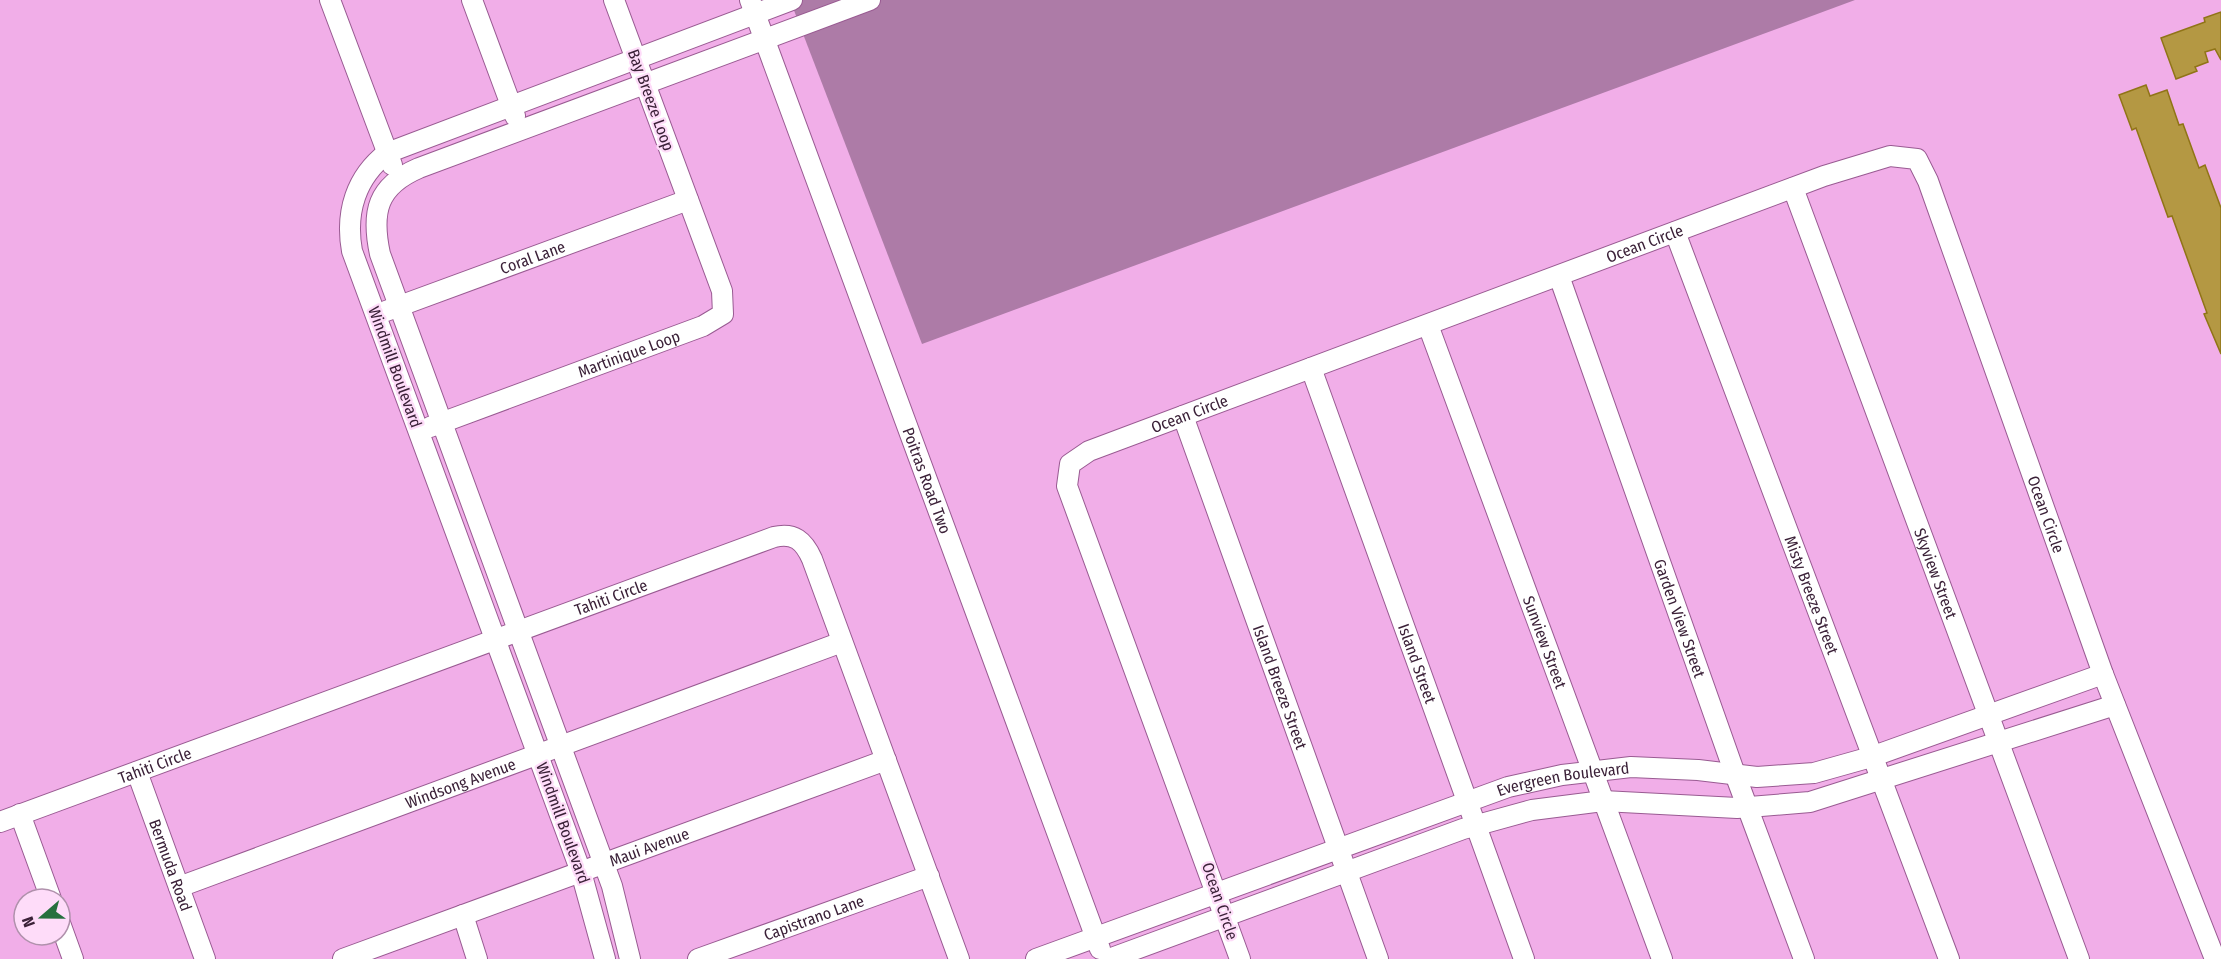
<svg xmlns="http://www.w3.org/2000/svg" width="2221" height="959" font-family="'Fira Sans Condensed',sans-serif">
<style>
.forest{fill:#ad7ba7}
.building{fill:#b49843;stroke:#907417;stroke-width:1.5}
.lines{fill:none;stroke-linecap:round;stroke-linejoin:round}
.minor-casing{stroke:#995b92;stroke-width:22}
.minor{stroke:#fff;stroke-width:20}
.labels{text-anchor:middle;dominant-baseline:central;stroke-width:4.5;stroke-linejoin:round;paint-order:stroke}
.street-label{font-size:16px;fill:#3b2138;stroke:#fedcf9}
</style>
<rect width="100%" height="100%" fill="#f1aee8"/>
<path class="forest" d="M790,0H1855L922,344Z"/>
<g class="building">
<path d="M2221,12V60L2215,49L2205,52L2208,62L2195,67L2197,71L2176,79L2161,38L2205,22L2204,18Z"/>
<path d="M2146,85L2150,96L2167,90L2179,125L2183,124L2199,168L2205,165L2221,208V354L2204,314L2207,313L2172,216L2168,217L2136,128L2132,130L2119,95Z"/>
</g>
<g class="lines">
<defs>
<g id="minor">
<path d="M330,0L392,165"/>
<path d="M472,0L515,116"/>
<path id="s1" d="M750,0L1100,949"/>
<path id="s2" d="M1793,188L2079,959"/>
<path id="s3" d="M1675,232L1949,959"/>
<path id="s4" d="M1559,276L1735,774L1804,959"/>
<path id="s5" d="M386,311L688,200"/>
<path id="s6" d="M1428,325L1662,959"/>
<path id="s7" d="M1311,368L1524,959"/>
<path id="s8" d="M1183,416L1378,959"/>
<path id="s9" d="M430,427L703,326L723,314L722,291L614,0"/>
<path id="s10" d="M137,772L205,959"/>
<path d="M20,814L51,899"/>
<path id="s11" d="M0,822L774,537C794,532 804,541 812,559L959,959"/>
<path id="s12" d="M179,887L842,642"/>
<path d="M463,915L477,959"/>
<path d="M60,923L73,959"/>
<path id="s13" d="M343,959L886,760"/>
<path d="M605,959L581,872L352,251C345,212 356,177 387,153L792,0"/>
<path d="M630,959L612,886L380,254C371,212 377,186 419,168L870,0"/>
<path id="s14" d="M698,959L929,876"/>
<path id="s15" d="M1036,959L1508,787L1562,775L1631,767L1698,770L1757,777L1814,773L1871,757L2103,674"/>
<path d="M1109,959L1463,829L1532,810L1603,801L1737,808L1810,802L2115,705"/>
<path id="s16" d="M1240,959L1067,486L1070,464L1089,451L1824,176L1890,156L1917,159L1928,181L2103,674L2215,959"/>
</g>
</defs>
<use href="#minor" class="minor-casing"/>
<use href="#minor" class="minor"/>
</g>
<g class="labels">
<g class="street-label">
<text transform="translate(651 100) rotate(70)">Bay Breeze Loop</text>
<text stroke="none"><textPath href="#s16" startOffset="1142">Ocean Circle</textPath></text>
<text stroke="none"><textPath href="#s5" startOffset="156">Coral Lane</textPath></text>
<text stroke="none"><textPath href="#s9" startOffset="212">Martinique Loop</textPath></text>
<text transform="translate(395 367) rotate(70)">Windmill Boulevard</text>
<text stroke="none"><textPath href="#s16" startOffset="656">Ocean Circle</textPath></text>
<text stroke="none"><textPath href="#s1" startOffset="512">Poitras Road Two</textPath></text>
<text stroke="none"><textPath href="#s16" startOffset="1808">Ocean Circle</textPath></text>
<text stroke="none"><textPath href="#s2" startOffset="411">Skyview Street</textPath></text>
<text stroke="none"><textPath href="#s3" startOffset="388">Misty Breeze Street</textPath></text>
<text stroke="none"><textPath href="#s11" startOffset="651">Tahiti Circle</textPath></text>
<text stroke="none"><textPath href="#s4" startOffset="363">Garden View Street</textPath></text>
<text stroke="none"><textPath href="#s6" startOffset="338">Sunview Street</textPath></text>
<text stroke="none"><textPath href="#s7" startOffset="314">Island Street</textPath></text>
<text stroke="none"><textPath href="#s8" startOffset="288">Island Breeze Street</textPath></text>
<text stroke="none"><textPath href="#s11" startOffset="165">Tahiti Circle</textPath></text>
<text stroke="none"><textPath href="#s15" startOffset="558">Evergreen Boulevard</textPath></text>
<text stroke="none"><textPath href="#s12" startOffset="300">Windsong Avenue</textPath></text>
<text transform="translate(563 823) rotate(70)">Windmill Boulevard</text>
<text stroke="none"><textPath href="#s13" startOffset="326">Maui Avenue</textPath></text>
<text stroke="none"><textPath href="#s10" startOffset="99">Bermuda Road</textPath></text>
<text transform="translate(1220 901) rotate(71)">Ocean Circle</text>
<text stroke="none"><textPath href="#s14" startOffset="123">Capistrano Lane</textPath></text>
</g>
</g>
<g transform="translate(42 917) rotate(250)"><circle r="28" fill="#fedcf9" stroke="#b091ac" stroke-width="1.5"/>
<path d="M0-4.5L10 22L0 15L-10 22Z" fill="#26703e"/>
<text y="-9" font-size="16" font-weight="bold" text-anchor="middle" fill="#3b2138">N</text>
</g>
</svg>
